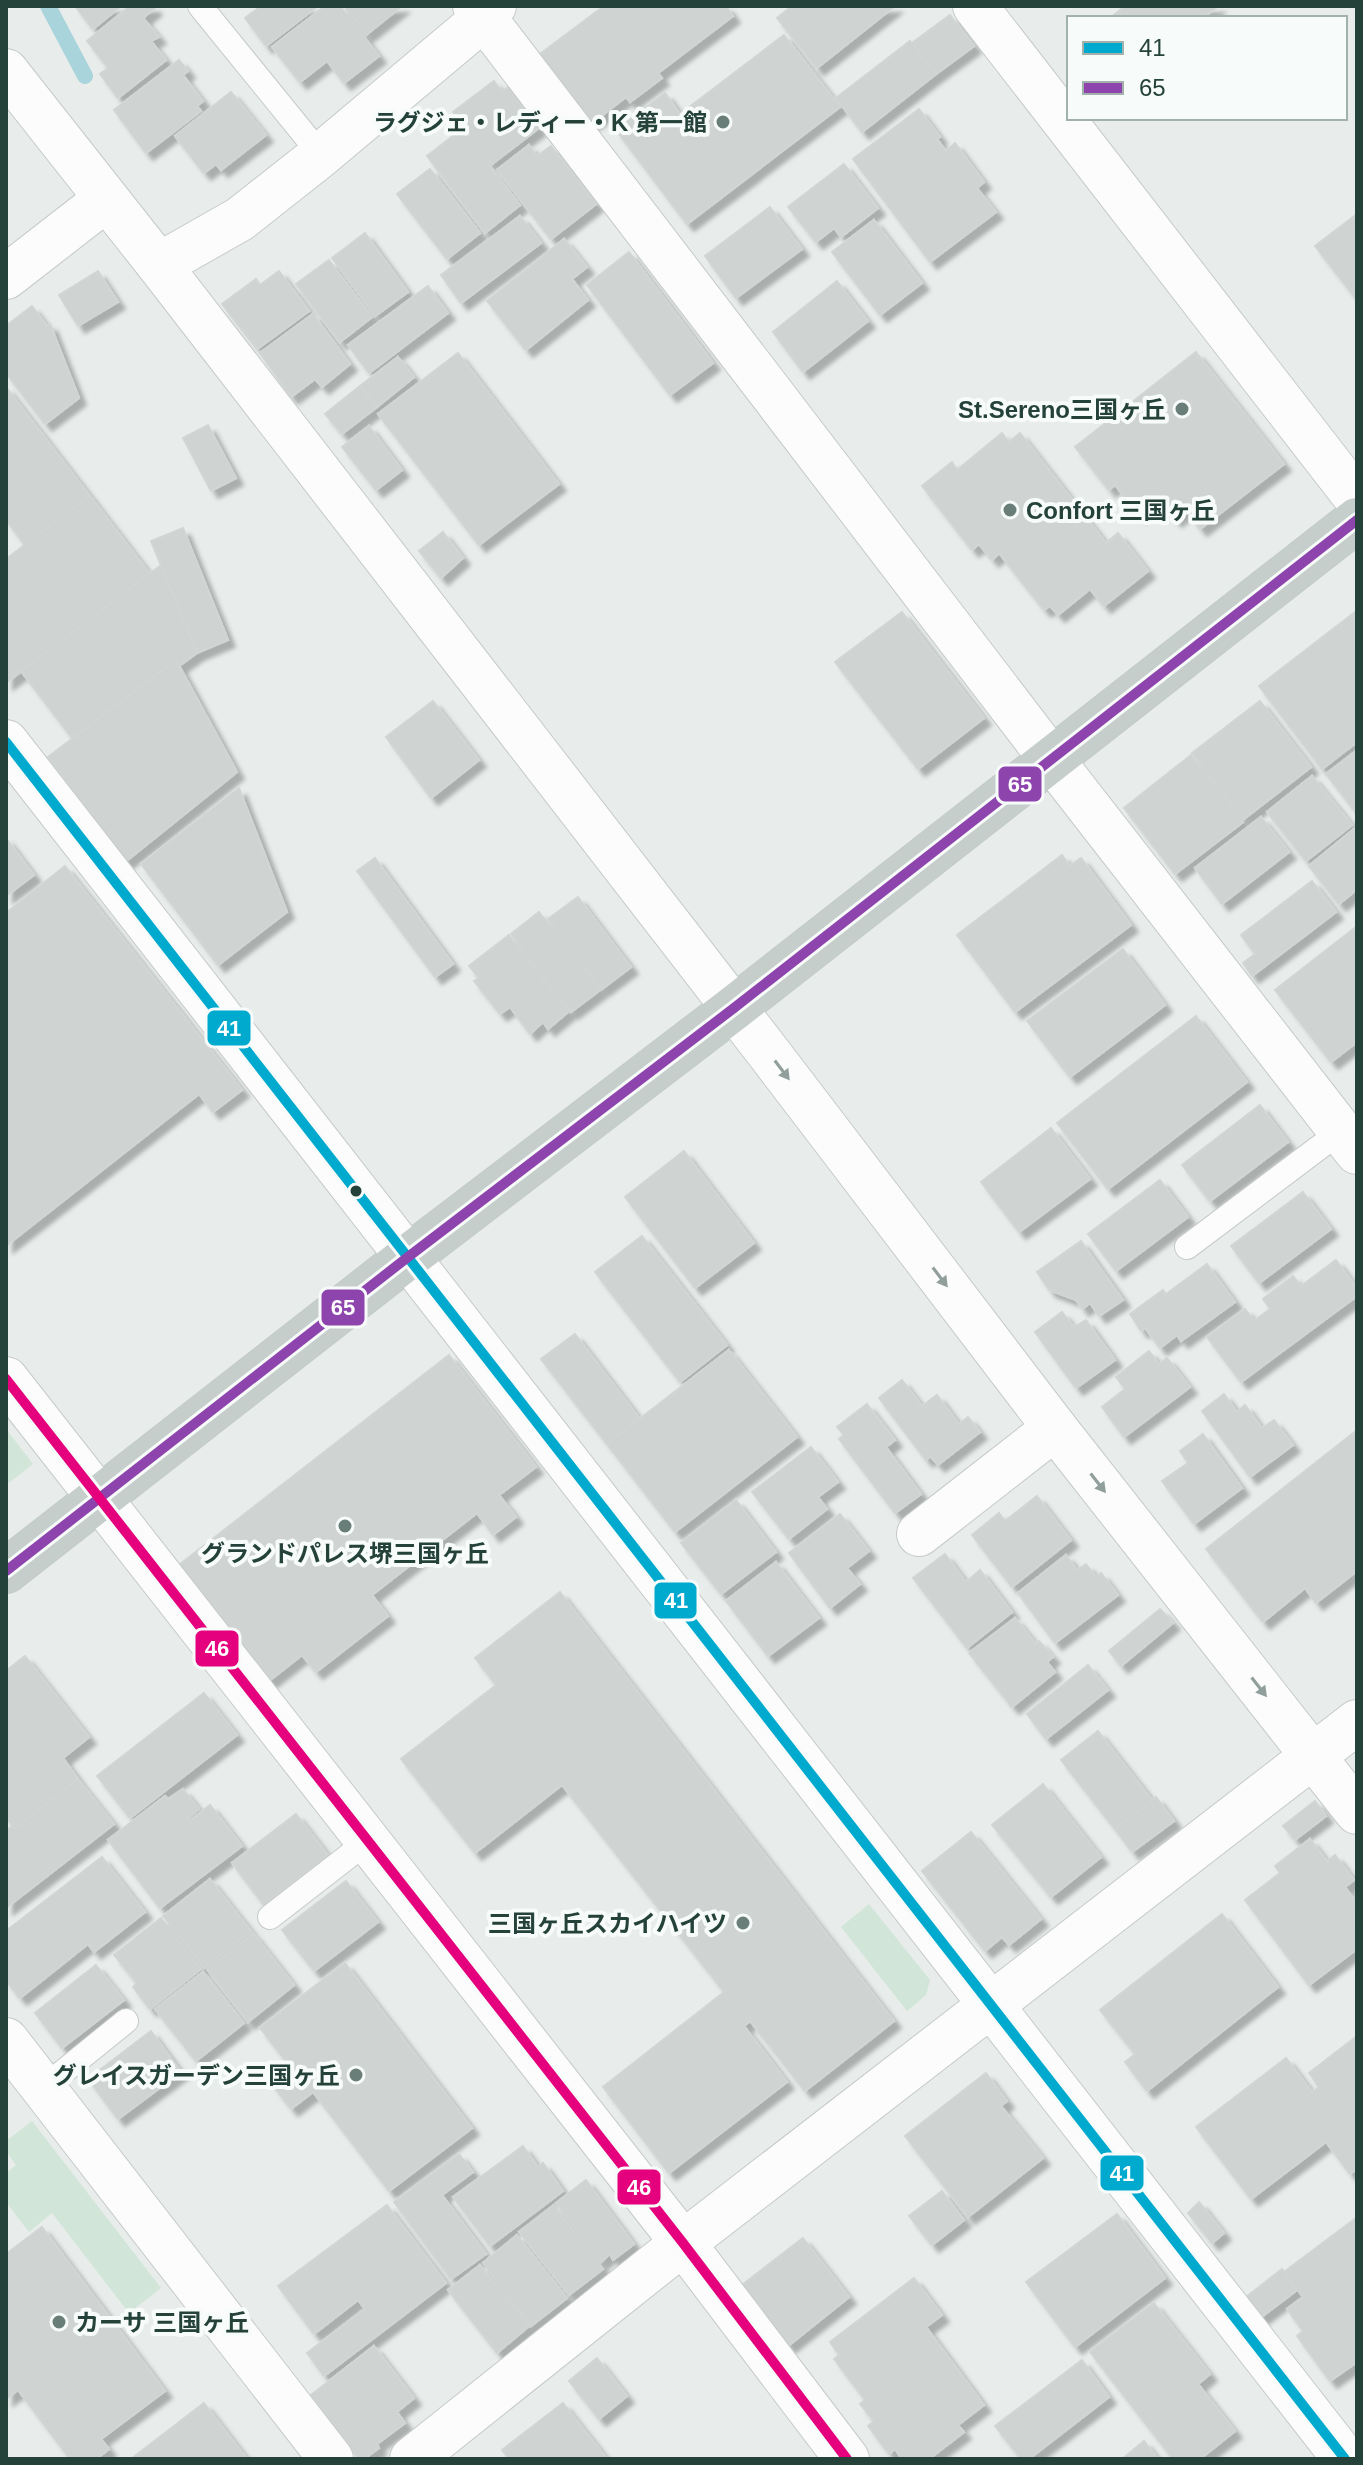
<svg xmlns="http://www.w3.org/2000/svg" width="1363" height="2465" font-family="Helvetica,'Noto Sans JP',sans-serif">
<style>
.green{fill:#d1e6d8}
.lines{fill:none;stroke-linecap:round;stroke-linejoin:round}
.stream{stroke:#a9d4db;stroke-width:16}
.building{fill:#cfd4d2;stroke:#d1d6d4;stroke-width:2;filter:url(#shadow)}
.service-casing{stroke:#c5cac8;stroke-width:26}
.minor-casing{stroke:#c5cac8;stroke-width:46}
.trunk-casing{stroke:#c3ccc9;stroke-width:46}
.service{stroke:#fcfcfc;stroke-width:24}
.minor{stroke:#fcfcfc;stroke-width:44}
.trunk{stroke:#c6cecc;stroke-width:44}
.bus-1-casing{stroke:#f7fbf9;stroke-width:16}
.bus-2-casing{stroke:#f7fbf9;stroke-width:16}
.bus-3-casing{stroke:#f7fbf9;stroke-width:16}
.bus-1{stroke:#00a9ce;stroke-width:10}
.bus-2{stroke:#8e44ad;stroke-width:10}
.bus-3{stroke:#e5007d;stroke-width:10}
.oneway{fill:#909f9b}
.poi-dot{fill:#697e78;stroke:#f7fbf9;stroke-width:3}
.bus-dot{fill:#24423a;stroke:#f7fbf9;stroke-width:3}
.labels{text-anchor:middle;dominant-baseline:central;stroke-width:8;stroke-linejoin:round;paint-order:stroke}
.poi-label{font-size:24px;font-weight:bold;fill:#24423a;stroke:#f7fbf9;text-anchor:end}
.line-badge{stroke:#f7fbf9;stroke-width:3}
.badge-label{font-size:22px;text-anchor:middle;font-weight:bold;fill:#fff}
</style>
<defs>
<filter id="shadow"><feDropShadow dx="7" dy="7" stdDeviation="2" flood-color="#0004"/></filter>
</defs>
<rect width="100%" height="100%" fill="#e8edeb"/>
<g class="green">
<path d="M6,1429L33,1464L6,1485Z"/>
<path d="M869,1904L930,1980L926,1995L907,2011L841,1927Z"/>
<path d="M32,2121L161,2288L129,2313L52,2213L29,2232L6,2202V2173L16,2165L6,2151V2141Z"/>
</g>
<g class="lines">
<path class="stream" d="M48,6L85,76"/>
</g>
<g class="building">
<path d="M75,6H121L93,29Z"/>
<path d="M130,6H153L155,8L143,18L159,37L151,41L166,60L118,98L100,74L108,68L87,41Z"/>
<path d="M261,6H318L266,46L245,18Z"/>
<path d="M325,6H340L379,56L344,83L327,61L300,82L272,47Z"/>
<path d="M344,6H402L366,35Z"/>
<path d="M604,6H726L733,16L658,73L662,78L630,102L626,97L592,123L540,54Z"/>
<path d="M792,6H895L817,68L777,18Z"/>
<path d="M1125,6H1218L1203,18H1110Z"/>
<path d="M950,15L974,46L936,74L912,43Z"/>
<path d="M784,35L840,107L687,224L616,130L665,93L680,114Z"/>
<path d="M910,41L936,74L862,132L836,98Z"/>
<path d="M179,60L188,71L183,75L203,101L197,106L201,111L146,153L114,110Z"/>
<path d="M494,81L502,92L508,87L539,128L492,164L453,112Z"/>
<path d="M231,92L266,135L221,170L216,164L204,173L175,136Z"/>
<path d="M919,109L940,137L937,139L946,151L955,143L984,182L977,188L996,212L930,262L853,159Z"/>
<path d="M462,129L520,205L485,233L427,156Z"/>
<path d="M529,145L537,156L551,146L596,204L551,239L497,170Z"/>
<path d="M844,164L878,208L841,237L834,228L816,242L788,207Z"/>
<path d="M430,169L480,233L447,259L397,194Z"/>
<path d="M770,207L802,249L736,298L705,256Z"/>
<path d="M1357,214V300L1315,246Z"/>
<path d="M520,216L541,243L461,303L441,275Z"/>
<path d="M874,220L922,283L880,315L832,252Z"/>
<path d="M365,233L408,292L375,316L332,258Z"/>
<path d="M564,239L587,267L572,279L588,300L526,350L487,301Z"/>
<path d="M629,252L713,363L670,395L587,285Z"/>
<path d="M329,260L372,317L340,342L296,284Z"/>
<path d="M98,271L118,302L78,326L59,295Z"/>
<path d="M279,271L309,311L257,349L222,304L256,279L260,285Z"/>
<path d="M837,281L868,321L803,372L773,332Z"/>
<path d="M428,286L448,313L369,373L348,345Z"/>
<path d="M32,306L47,326L50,324L79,398L45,424L6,373V326Z"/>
<path d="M313,314L350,364L322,387L315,379L291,397L260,353Z"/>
<path d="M1196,352L1284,464L1200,529L1186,511L1175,520L1159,501L1139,516L1115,485L1109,490L1075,447Z"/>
<path d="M458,353L559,484L479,545L378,414Z"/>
<path d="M398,357L414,377L377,407L360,386Z"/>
<path d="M360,386L377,407L342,434L325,414Z"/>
<path d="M6,387L90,496L25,545L6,520Z"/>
<path d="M208,425L236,478L211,491L183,438Z"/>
<path d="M369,426L402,470L376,490L342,447Z"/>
<path d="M1002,433L1009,442L1020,433L1106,543L1118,533L1148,571L1104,606L1090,589L1058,615L1050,606L1044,610L999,553L992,560L979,544L972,550L922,486L952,462L957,470Z"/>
<path d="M90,496L150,574L6,683V559Z"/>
<path d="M183,528L228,640L197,653L151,541Z"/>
<path d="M443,532L463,558L441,578L419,551Z"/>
<path d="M161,565L197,653L179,666L176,660L72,738L21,671Z"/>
<path d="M902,612L984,718L918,769L835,662Z"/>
<path d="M1355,612L1357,742L1322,769L1259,686Z"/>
<path d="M176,660L237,772L125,862L48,757Z"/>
<path d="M433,701L479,760L431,798L386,737Z"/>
<path d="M1260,701L1311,767L1244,819L1192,753Z"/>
<path d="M1357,750V814L1326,774Z"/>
<path d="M1191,755L1243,822L1175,874L1124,808Z"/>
<path d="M1312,776L1352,825L1306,861L1267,812Z"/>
<path d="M239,788L287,912L218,965L141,864Z"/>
<path d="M1261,817L1289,852L1222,904L1195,868Z"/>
<path d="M1354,829L1357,833V893L1355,891L1339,904L1309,866Z"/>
<path d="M6,838L34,875L6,896Z"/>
<path d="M1062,855L1070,866L1081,858L1131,925L1015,1012L957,935Z"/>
<path d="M375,858L453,964L435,977L357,871Z"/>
<path d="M65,866L242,1090L213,1112L199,1094L6,1246V913Z"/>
<path d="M1312,881L1336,912L1252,976L1243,963L1255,954L1241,935Z"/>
<path d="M578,897L631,967L602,989L548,919Z"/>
<path d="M539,912L600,990L571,1012L511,934Z"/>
<path d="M1357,926V1042L1331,1062L1275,990Z"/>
<path d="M509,935L568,1012L548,1029L543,1022L530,1034L510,1007L500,1014L474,981L479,978L469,966Z"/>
<path d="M1123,949L1165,1005L1070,1077L1027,1021Z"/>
<path d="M1196,1016L1247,1082L1108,1189L1057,1123Z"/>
<path d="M1260,1105L1288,1142L1210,1201L1182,1165Z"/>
<path d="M1051,1128L1090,1179L1019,1232L981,1182Z"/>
<path d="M684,1151L754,1243L695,1288L625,1197Z"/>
<path d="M1160,1180L1188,1217L1116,1271L1088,1234Z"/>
<path d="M1303,1192L1331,1229L1259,1283L1231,1246Z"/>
<path d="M642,1236L727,1345L680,1382L595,1272Z"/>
<path d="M1081,1241L1123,1300L1099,1316L1090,1303L1082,1309L1076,1300L1049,1290L1037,1272Z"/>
<path d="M1336,1260L1357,1288V1296L1241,1382L1207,1337L1245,1309L1254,1321L1270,1309L1263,1299L1293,1276L1301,1286Z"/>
<path d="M1207,1264L1235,1302L1181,1341L1177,1335L1160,1348L1145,1328L1141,1331L1130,1314L1163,1290L1166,1294Z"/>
<path d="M1062,1312L1074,1327L1086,1320L1115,1360L1076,1388L1035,1332Z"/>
<path d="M575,1334L640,1419L607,1444L541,1359Z"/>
<path d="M729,1350L797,1437L675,1532L607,1444Z"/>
<path d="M1149,1351L1159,1364L1167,1358L1190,1387L1124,1437L1102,1407L1125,1389L1116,1377Z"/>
<path d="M449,1355L536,1467L499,1495L516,1517L493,1535L477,1513L372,1595L388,1616L316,1672L302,1655L269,1681L179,1565Z"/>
<path d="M902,1380L922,1406L937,1395L959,1424L968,1417L980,1432L938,1465L930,1456L926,1460L879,1398Z"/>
<path d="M1224,1394L1237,1412L1245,1405L1262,1428L1274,1420L1293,1445L1250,1477L1202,1411Z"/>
<path d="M867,1404L895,1440L886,1447L921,1494L895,1513L839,1439L844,1435L837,1427Z"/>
<path d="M1357,1430V1571L1316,1603L1305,1588L1263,1622L1206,1549Z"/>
<path d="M1203,1434L1242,1488L1194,1524L1162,1481L1188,1463L1180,1451Z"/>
<path d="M811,1447L838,1482L818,1497L827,1509L789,1539L752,1492Z"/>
<path d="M1037,1496L1071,1540L1012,1587L972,1535L999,1513L1005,1521Z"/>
<path d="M736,1500L776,1552L721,1594L681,1543Z"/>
<path d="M840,1514L869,1551L847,1568L860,1584L830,1608L789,1553Z"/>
<path d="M945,1554L966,1582L980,1570L1012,1612L967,1648L913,1578Z"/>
<path d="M1066,1555L1077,1570L1086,1564L1096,1577L1101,1573L1118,1595L1055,1643L1018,1593Z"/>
<path d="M776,1562L819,1618L768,1656L726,1601Z"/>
<path d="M560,1592L894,2021L805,2091L750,2021L744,2026L787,2082L669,2173L603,2087L724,1992L562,1785L475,1853L401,1759L496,1685L475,1658Z"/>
<path d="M1160,1609L1173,1623L1121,1666L1109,1651Z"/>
<path d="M1015,1618L1036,1644L1039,1641L1053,1657L1047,1662L1055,1672L1012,1707L969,1653Z"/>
<path d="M25,1656L89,1737L63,1758L78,1779L15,1829L6,1818V1671Z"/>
<path d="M1088,1665L1108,1690L1046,1739L1027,1714Z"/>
<path d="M204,1693L237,1735L130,1818L97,1776Z"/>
<path d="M1098,1731L1152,1800L1115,1829L1061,1760Z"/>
<path d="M78,1779L114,1824L6,1908V1831L12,1826L15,1829Z"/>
<path d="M1043,1784L1101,1857L1051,1897L992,1825Z"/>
<path d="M183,1789L199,1809L187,1819L189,1821L210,1805L242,1846L160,1908L108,1840L165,1796L168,1799Z"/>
<path d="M1156,1797L1174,1821L1132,1852L1115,1829Z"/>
<path d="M1315,1801L1326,1816L1295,1840L1283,1826Z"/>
<path d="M296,1814L328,1855L264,1905L232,1863Z"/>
<path d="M971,1832L1041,1919L1009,1945L1002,1937L985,1951L922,1871Z"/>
<path d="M1310,1839L1327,1861L1335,1855L1354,1880L1345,1887L1357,1903L1355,1916L1357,1949L1309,1985L1245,1900L1280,1873L1275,1866Z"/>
<path d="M102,1857L145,1912L94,1952L88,1944L20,1998L6,1981V1931Z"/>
<path d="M210,1879L251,1931L204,1968L163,1916Z"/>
<path d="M346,1881L378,1922L314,1971L282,1930Z"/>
<path d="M1222,1914L1278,1987L1147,2091L1125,2062L1135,2054L1100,2010Z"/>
<path d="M161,1918L201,1969L150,2009L133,1987L137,1983L114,1955Z"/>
<path d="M253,1933L294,1985L248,2022L207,1969Z"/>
<path d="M345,1963L472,2128L389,2191L313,2092L291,2109L271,2083L291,2068L260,2028Z"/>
<path d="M96,1965L124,2000L62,2048L35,2013Z"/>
<path d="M203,1972L244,2023L196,2061L155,2009Z"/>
<path d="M151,2031L181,2072L118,2119L88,2079Z"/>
<path d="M1357,2036V2169L1350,2174L1326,2142L1251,2199L1196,2127L1286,2058L1312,2092L1319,2087L1309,2073Z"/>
<path d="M986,2073L1007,2101L1001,2106L1043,2158L968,2217L905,2136Z"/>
<path d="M523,2146L538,2167L543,2163L563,2191L490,2246L453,2197Z"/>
<path d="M459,2154L473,2172L442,2195L486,2254L451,2279L394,2202Z"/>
<path d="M586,2180L634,2244L613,2260L610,2254L601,2262L556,2203Z"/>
<path d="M942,2191L964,2220L932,2245L909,2216Z"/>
<path d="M1199,2202L1224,2233L1212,2243L1188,2213Z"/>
<path d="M387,2205L446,2283L324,2376L307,2353L365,2309L358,2300L314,2334L278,2286Z"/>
<path d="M554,2205L603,2269L569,2295L519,2232Z"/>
<path d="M1117,2214L1165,2278L1075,2347L1026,2282Z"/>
<path d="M1356,2218L1357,2362L1330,2381L1297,2336L1303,2331L1287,2309L1303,2297L1284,2272Z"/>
<path d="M42,2227L165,2391L101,2439L109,2449L96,2459H70L18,2390L6,2399V2254Z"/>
<path d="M517,2235L567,2298L531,2326L483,2263Z"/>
<path d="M803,2238L849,2297L788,2346L742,2285Z"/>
<path d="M480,2265L529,2326L497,2353L448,2290Z"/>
<path d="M1282,2269L1297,2290L1260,2318L1245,2298Z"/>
<path d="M914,2278L942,2315L926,2327L984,2405L958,2425L964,2432L929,2459H902L895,2449L889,2454L868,2426L874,2421L860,2404L865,2400L834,2359L839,2355L830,2342Z"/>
<path d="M1154,2303L1210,2374L1198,2384L1235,2431L1200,2459H1173L1090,2352Z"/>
<path d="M374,2346L414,2398L397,2412L405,2423L377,2444L379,2448L364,2459H359L311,2395Z"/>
<path d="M597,2358L627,2396L599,2419L569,2381Z"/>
<path d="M1082,2360L1109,2397L1029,2459H1021L995,2426Z"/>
<path d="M204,2403L247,2459H131Z"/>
<path d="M563,2403L607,2459H509L502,2450Z"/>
<path d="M1144,2441L1158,2459H1122Z"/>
</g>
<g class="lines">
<defs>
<g id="service">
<path d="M200,6L321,155"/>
<path d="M1187,1247L1341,1131"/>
<path d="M270,1917L368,1841"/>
<path d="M42,2089L126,2021"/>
</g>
<g id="minor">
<path d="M475,6L1052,760L1357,1152"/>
<path d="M975,6L1357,499"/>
<path d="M6,71L159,265L768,1052L1055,1428L1357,1812"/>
<path d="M159,265L240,219L321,155L484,18L494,6"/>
<path d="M6,277L105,200"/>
<path d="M6,742L1345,2459"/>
<path d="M6,1379L683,2243L847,2459"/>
<path d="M919,1534L1055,1428"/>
<path d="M6,2040L331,2459"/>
<path d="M412,2459L683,2243L1357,1722"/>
</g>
<path id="trunk" d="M6,1571L408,1257L734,1008L1357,520"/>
</defs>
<use href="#service" class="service-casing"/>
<use href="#minor" class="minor-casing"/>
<use href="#trunk" class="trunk-casing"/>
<use href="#service" class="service"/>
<use href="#minor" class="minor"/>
<use href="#trunk" class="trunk"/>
<defs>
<path id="bus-1" d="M6,742L1345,2459"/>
<path id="bus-2" d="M6,1571L408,1257L734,1008L1357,520"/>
<path id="bus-3" d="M6,1379L683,2243L847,2459"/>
</defs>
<use href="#bus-1" class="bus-1-casing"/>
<use href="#bus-2" class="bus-2-casing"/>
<use href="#bus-3" class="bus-3-casing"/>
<use href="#bus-1" class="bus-1"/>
<use href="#bus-2" class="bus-2"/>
<use href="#bus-3" class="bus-3"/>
</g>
<defs><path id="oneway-solid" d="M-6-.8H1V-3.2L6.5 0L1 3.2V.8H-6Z" transform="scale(2)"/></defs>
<g class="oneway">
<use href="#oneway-solid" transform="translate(782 1070) rotate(53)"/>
<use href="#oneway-solid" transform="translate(940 1277) rotate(53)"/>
<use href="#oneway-solid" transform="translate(1098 1483) rotate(52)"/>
<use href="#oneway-solid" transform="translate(1259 1687) rotate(52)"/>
</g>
<g class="poi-dot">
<circle cx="723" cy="122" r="8"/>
<circle cx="1182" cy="409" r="8"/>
<circle cx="1010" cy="510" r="8"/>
<circle cx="345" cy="1526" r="8"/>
<circle cx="743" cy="1923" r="8"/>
<circle cx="356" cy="2075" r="8"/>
<circle cx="59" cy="2322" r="8"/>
</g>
<circle class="bus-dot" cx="356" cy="1191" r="7"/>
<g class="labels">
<g class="poi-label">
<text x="707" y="122">ラグジェ・レディー・K 第一館</text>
<text x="1166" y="409">St.Sereno三国ヶ丘</text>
<text x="1026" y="510" text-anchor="start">Confort 三国ヶ丘</text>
<text x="345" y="1553" text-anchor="middle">グランドパレス堺三国ヶ丘</text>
<text x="727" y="1923">三国ヶ丘スカイハイツ</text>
<text x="340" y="2075">グレイスガーデン三国ヶ丘</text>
<text x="75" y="2322" text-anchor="start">カーサ 三国ヶ丘</text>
</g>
</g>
<g class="line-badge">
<rect x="997" y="765" width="46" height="38" rx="8" fill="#8e44ad"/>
<rect x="206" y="1009" width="46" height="38" rx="8" fill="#00a9ce"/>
<rect x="320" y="1288" width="46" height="39" rx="8" fill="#8e44ad"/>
<rect x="653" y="1581" width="45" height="39" rx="8" fill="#00a9ce"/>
<rect x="194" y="1629" width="46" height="39" rx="8" fill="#e5007d"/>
<rect x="1099" y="2154" width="46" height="38" rx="8" fill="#00a9ce"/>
<rect x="616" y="2168" width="46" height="38" rx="8" fill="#e5007d"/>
</g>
<g class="badge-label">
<text x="1020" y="792">65</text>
<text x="229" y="1036">41</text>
<text x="343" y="1315">65</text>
<text x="676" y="1608">41</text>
<text x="217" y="1656">46</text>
<text x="1122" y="2181">41</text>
<text x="639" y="2195">46</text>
</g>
<rect width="1363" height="2465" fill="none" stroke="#24423a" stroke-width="16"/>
<rect x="1067" y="16" width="280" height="104" fill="#f7fbf9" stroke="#a3b1ad" stroke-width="2"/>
<rect x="1083" y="42" width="40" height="12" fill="#00a9ce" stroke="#a3b1ad" stroke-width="2"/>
<text x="1139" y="56" font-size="24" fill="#24423a">41</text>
<rect x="1083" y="82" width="40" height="12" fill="#8e44ad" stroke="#a3b1ad" stroke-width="2"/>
<text x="1139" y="96" font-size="24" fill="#24423a">65</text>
</svg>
